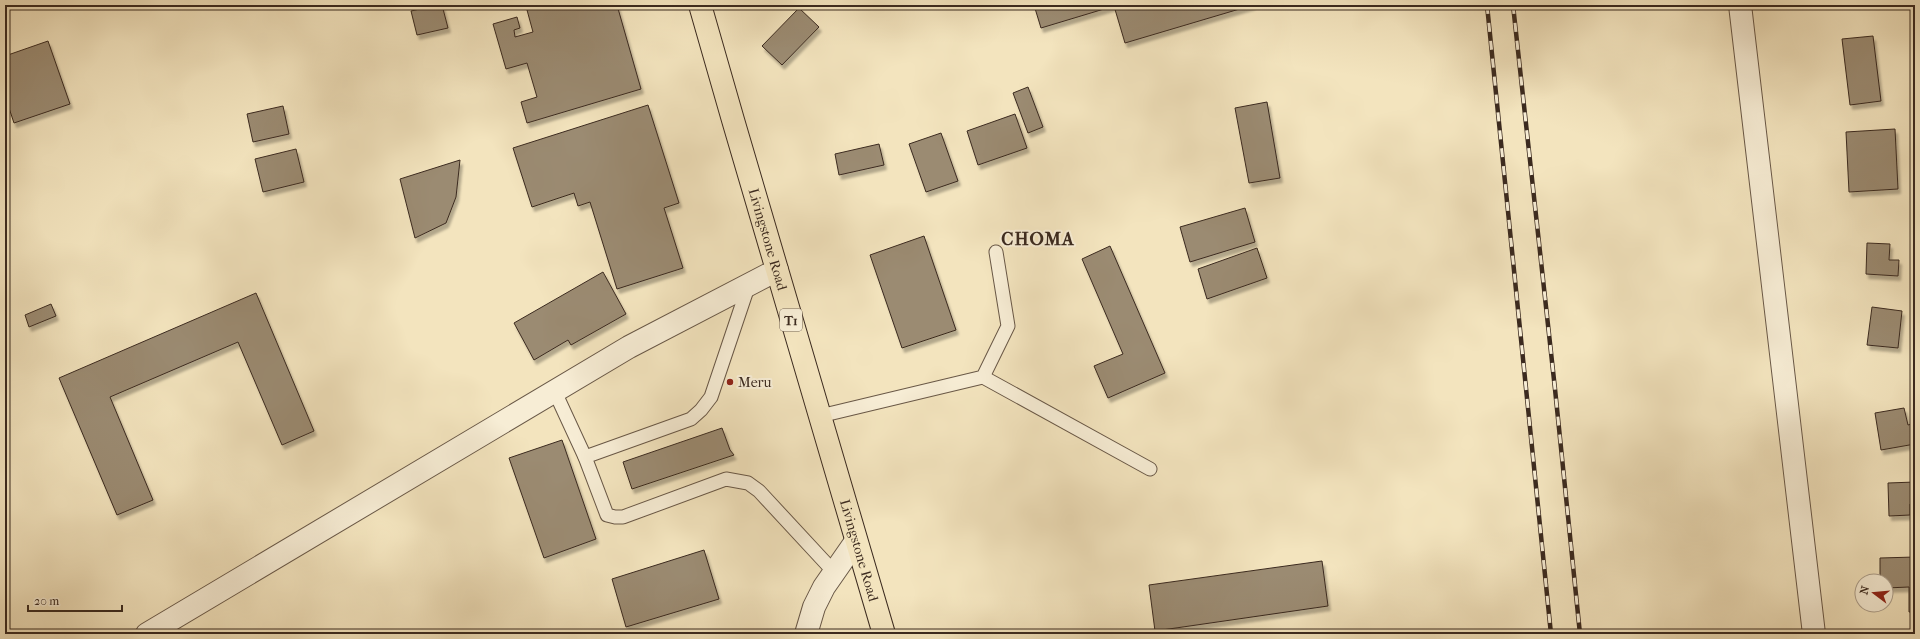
<svg xmlns="http://www.w3.org/2000/svg" width="1920" height="639" font-family="'IM FELL French Canon',serif">
<style>
.building{fill:#9b8b72;stroke:#3b2a1f;filter:url(#shadow)}
.lines{fill:none;stroke-linecap:round;stroke-linejoin:round}
.service-casing{stroke:#695847;stroke-width:15}
.minor-casing{stroke:#695847;stroke-width:24}
.trunk-casing{stroke:#3b2a1f;stroke-width:24}
.service{stroke:#f7edd5;stroke-width:13}
.minor{stroke:#f7edd5;stroke-width:22}
.trunk{stroke:#f3e4be;stroke-width:22}
.rail-casing{stroke:#3b2a1f;stroke-width:4.5}
.rail{stroke:#f7edd5;stroke-width:3;stroke-dasharray:9;stroke-linecap:butt}
.poi-dot{fill:#8f2418;stroke:#f7edd5;stroke-width:1.5}
.labels{text-anchor:middle;dominant-baseline:central;stroke-width:4;stroke-linejoin:round;paint-order:stroke}
.shield{fill:#f7edd5;stroke:#736456;stroke-width:1}
.shield-label{font-size:13px;font-weight:bold;fill:#3b2a1f}
.street-label{font-size:14px;fill:#3b2a1f;stroke:#f7edd5}
.poi-label{font-size:14px;fill:#3b2a1f;stroke:#f7edd5;text-anchor:start}
.district-label{font-size:18px;font-weight:bold;letter-spacing:1px;fill:#3b2a1f;stroke:#f7edd5}
</style>
<defs>
<filter id="shadow"><feDropShadow dx="2.5" dy="4.5" stdDeviation="1" flood-color="#0004"/></filter>
</defs>
<rect width="100%" height="100%" fill="#f3e4be"/>
<filter id="stains"><feTurbulence type="fractalNoise" baseFrequency=".005" numOctaves="4"/><feColorMatrix values="0 0 0 0 .2 0 0 0 0 .09 0 0 0 0 .02 0 0 0 .5 -.17"/></filter>
<radialGradient id="worn" r=".72"><stop offset=".6" stop-color="#630" stop-opacity="0"/><stop offset="1" stop-color="#630" stop-opacity=".3"/></radialGradient>
<g class="building">
<path d="M437,5H442L448,28L417,35L411,11Z"/>
<path d="M544,5H617L641,89L527,123L521,102L537,97L527,63L506,69L493,24L517,17L520,28L514,30L515,37L533,32L527,10Z"/>
<path d="M1034,5H1253L1125,43L1114,6L1041,28Z"/>
<path d="M799,8L819,27L782,65L762,46Z"/>
<path d="M1873,36L1881,101L1850,105L1842,39Z"/>
<path d="M48,41L70,104L14,123L5,96V56Z"/>
<path d="M1028,87L1043,127L1028,133L1013,93Z"/>
<path d="M1267,102L1280,178L1249,183L1235,108Z"/>
<path d="M648,105L679,203L664,208L683,268L617,289L590,202L578,206L574,193L532,207L513,148Z"/>
<path d="M283,106L289,134L253,142L247,114Z"/>
<path d="M1015,114L1027,148L978,165L967,131Z"/>
<path d="M1895,129L1898,189L1849,192L1846,132Z"/>
<path d="M941,133L958,181L926,192L909,144Z"/>
<path d="M879,144L884,165L839,175L835,154Z"/>
<path d="M296,149L304,182L263,192L255,159Z"/>
<path d="M460,160L456,197L446,223L415,238L400,179Z"/>
<path d="M1245,208L1255,242L1190,262L1180,227Z"/>
<path d="M924,236L956,330L902,348L870,255Z"/>
<path d="M1867,243L1890,244L1889,260H1899L1898,276L1866,274Z"/>
<path d="M1110,246L1165,373L1108,398L1094,366L1123,354L1082,259Z"/>
<path d="M1257,248L1267,278L1207,299L1198,269Z"/>
<path d="M603,272L626,314L571,345L568,340L534,360L514,323Z"/>
<path d="M256,293L314,431L282,445L238,342L110,397L153,500L117,515L59,378Z"/>
<path d="M51,304L56,316L29,327L25,315Z"/>
<path d="M1872,307L1902,311L1898,348L1867,345Z"/>
<path d="M1904,408L1908,425L1915,423V444L1881,450L1875,413Z"/>
<path d="M722,428L730,450L734,455L632,489L623,462Z"/>
<path d="M562,440L596,539L544,558L509,458Z"/>
<path d="M1915,482V504H1910V515L1889,516L1888,483Z"/>
<path d="M704,550L719,599L626,627L612,579Z"/>
<path d="M1915,557V612H1909V587L1886,588V581H1880V558Z"/>
<path d="M1322,561L1328,606L1155,631L1149,585Z"/>
</g>
<g class="lines">
<defs>
<g id="service">
<path d="M983,377L1150,469"/>
<path d="M555,392L585,457L607,515L615,517H623L726,479L748,483L759,491L835,573"/>
<path d="M820,416L983,377L1008,326L996,252"/>
<path d="M585,457L691,419L701,410L711,397L749,284"/>
</g>
<g id="minor">
<path d="M1740,5L1814,634"/>
<path d="M147,634L629,347L777,270"/>
<path d="M806,634L814,607L824,587L856,541"/>
</g>
<g id="trunk">
<path id="s1" d="M700,5L733,120L884,634"/>
</g>
</defs>
<use href="#service" class="service-casing"/>
<use href="#minor" class="minor-casing"/>
<use href="#trunk" class="trunk-casing"/>
<use href="#service" class="service"/>
<use href="#minor" class="minor"/>
<use href="#trunk" class="trunk"/>
<defs>
<g id="rail">
<path d="M1487,5L1551,634"/>
<path d="M1513,5L1555,389L1580,634"/>
</g>
</defs>
<use href="#rail" class="rail-casing"/>
<use href="#rail" class="rail"/>
</g>
<circle class="poi-dot" cx="730" cy="382" r="4"/>
<g class="labels">
<rect class="shield" x="780" y="309" width="22" height="22" rx="3"/>
<g class="shield-label">
<text x="791" y="320">T1</text>
</g>
<g class="street-label">
<text stroke="none"><textPath href="#s1" startOffset="244">Livingstone Road</textPath></text>
<text stroke="none"><textPath href="#s1" startOffset="568">Livingstone Road</textPath></text>
</g>
<g class="poi-label">
<text x="738" y="382">Meru</text>
</g>
<g class="district-label">
<text x="1038" y="239">CHOMA</text>
</g>
</g>
<rect width="1920" height="639" fill="none" stroke="#f3e4be" stroke-width="20"/>
<rect x="6" y="6" width="1908" height="627" fill="none" stroke="#3b2a1f" stroke-width="2"/>
<rect x="10" y="10" width="1900" height="619" fill="none" stroke="#3b2a1f"/>
<g transform="translate(1874 593) rotate(286)"><circle r="19" fill="#f7edd5" stroke="#ac9f8c"/>
<path d="M0-3L7 15L0 10L-7 15Z" fill="#8f2418"/>
<text y="-6" font-size="11" font-weight="bold" text-anchor="middle" fill="#3b2a1f">N</text>
</g>
<path d="M28 605v6h94v-6" fill="none" stroke="#3b2a1f" stroke-width="2"/>
<text x="34" y="605" font-size="12" fill="#3b2a1f" stroke="#f7edd5" stroke-width="3" paint-order="stroke">20 m</text>
<rect width="100%" height="100%" filter="url(#stains)"/>
<rect width="100%" height="100%" fill="url(#worn)"/>
</svg>
